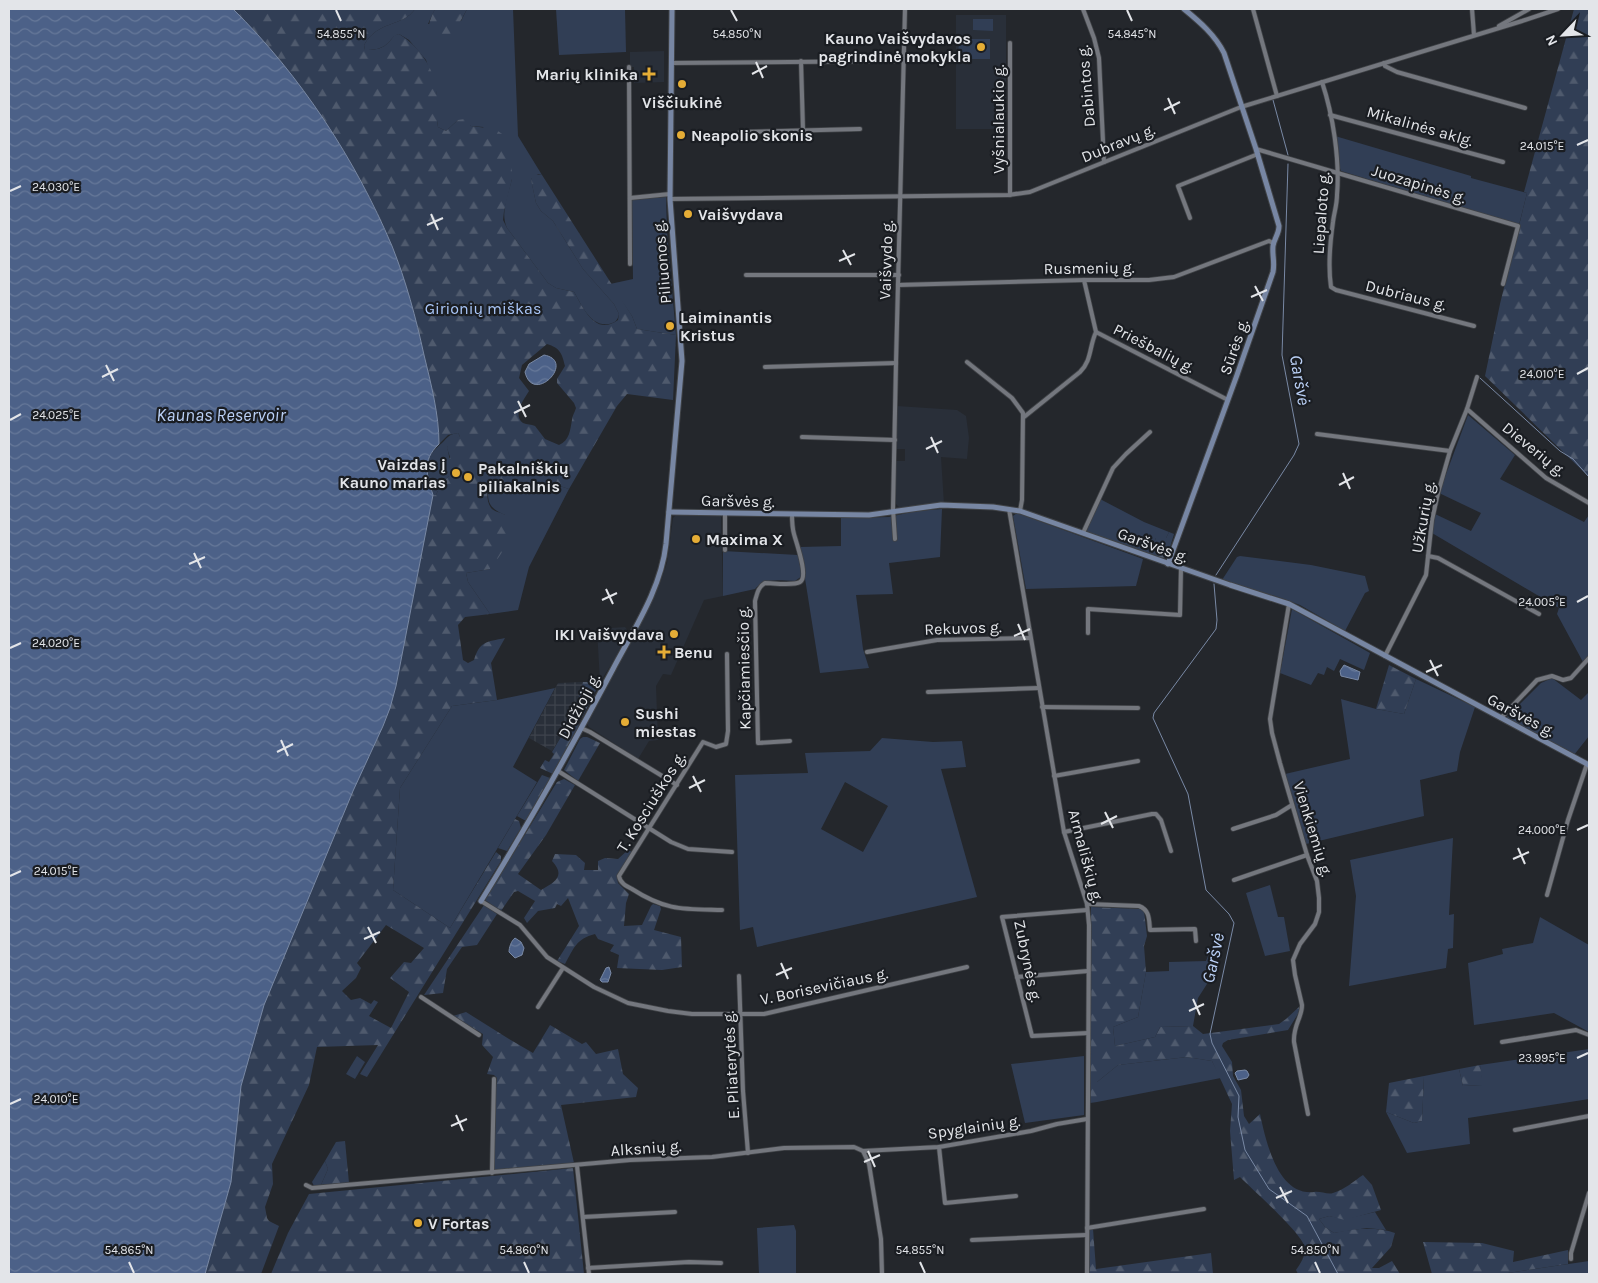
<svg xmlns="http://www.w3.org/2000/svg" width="1598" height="1283" font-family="Karla,sans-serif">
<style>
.built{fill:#292f39}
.industrial{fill:url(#industrial-grid)}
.green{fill:#313e55;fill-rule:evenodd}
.forest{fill:url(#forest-firs);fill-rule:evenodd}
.water{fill:url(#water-waves);stroke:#7989a5}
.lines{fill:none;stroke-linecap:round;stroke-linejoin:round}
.stream{stroke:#7989a5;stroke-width:1}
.street-casing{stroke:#404347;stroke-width:5.5}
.secondary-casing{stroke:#404347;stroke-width:7}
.street{stroke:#74777e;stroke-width:4}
.secondary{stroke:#7786a3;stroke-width:5}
.ticks{fill:none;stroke:#e3e5e9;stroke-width:2}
.poi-dot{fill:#e5ad36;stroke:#1a1d22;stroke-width:2}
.labels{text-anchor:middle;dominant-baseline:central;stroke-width:4.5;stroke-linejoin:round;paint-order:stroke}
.poi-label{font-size:16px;font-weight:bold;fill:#e3e5e9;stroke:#1a1d22;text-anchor:start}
.street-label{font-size:16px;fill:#e3e5e9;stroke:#1a1d22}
.park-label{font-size:16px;fill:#aac7f9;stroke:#1a1d22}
.water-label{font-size:18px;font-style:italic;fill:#bbd1f7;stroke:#1a1d22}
.ticks-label{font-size:12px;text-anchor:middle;fill:#e3e5e9;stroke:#1a1d22;stroke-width:4.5;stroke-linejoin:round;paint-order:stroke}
</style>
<defs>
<pattern id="industrial-grid" width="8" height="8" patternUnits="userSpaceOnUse" patternTransform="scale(1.25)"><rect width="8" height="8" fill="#292f39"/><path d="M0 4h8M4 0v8" fill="none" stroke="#3e434c"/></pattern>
<pattern id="forest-firs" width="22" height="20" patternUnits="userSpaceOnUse" patternTransform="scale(1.25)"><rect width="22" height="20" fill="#313e55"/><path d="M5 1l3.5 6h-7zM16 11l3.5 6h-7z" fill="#4f5a6d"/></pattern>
<pattern id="water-waves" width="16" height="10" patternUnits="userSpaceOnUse" patternTransform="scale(1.25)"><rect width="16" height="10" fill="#4c6188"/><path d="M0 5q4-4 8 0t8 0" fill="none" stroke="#667899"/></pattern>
</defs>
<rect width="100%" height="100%" fill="#24272c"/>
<g class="built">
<rect x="956" y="15" width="50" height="114"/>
<path d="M664,51V82L634,83V67H630V52Z"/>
<path d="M897,406L957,410L966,416L969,438L967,459L941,457L944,504H927L901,509L896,504V461H905V449H897Z"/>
<path d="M676,515H719L721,517L723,596L704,600L671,675L663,674L656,686L658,740L649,741L638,759L589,727L587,724L648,609L660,583L667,563L673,518Z"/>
<path d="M625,627L628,631L616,657L600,682L597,629Z"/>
</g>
<path class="industrial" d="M583,682L575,710L582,718L578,723L574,722L568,725L552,751L529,738L558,683Z"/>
<g class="green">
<path d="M415,9H435L428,24L461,21L467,9H513L518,136L542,175L538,174L531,179L536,203L541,211L553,221L583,269L614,304L619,314C618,320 615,323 609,324C590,327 582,305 574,292L556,288L548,283L507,228C500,212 508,195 512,179L483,127L471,126L458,120L446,131L438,127L436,113L437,94L426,60L409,40L399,34C393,36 393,38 389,42C383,49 374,50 365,50L364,45C378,20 403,27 415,9Z"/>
<path d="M556,9H625L626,52L559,55Z"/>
<path d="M973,19H993V31L973,30Z"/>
<path d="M959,39H990V59H958Z"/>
<path d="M1335,136L1471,176V178L1527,193L1519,225L1341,171L1339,166Z"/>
<path d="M666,197L667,232L676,335L637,329L632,316L610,284L633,279L632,200L635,199Z"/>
<path d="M1468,415L1515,455L1500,479L1584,522L1589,515V656L1583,662L1557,614L1559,608L1432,533L1435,514L1471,531L1481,513L1439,493Z"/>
<path d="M458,433L460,436L447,447C450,457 450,466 449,476L441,484L436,495H433C426,470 420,461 442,443C448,437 449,434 458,433Z"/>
<path d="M538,467L556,470L560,474L556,482L557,485L569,489L529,567L518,610L490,614L468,582L466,573L490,569L505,515C483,506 489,497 488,477L496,473Z"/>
<path d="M1100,499L1144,522L1169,532L1166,538H1156L1149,554L1086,532Z"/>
<path d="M942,509L940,557L889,563L893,594L856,595L863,649L869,668L820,673L800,547L841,546V518L889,517L916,511Z"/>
<path d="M1017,513L1143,559L1136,586L1026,589L1013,516Z"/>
<path d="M723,551L798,555L802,576L795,581C781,581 765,577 755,589L723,596Z"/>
<path d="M1240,556L1311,565L1365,576L1369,591L1365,593L1345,631L1300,605L1278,597L1222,580L1237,557Z"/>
<path d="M1292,609L1370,653L1364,670L1340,659L1334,671L1327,667L1324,675L1318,673L1311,685L1280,673Z"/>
<path d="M1552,678L1581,700L1589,692V736L1574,755L1506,718L1541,683Z"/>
<path d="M1416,679L1475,707L1460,752L1457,771L1420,780L1424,816L1306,844L1285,774L1350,759L1341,699L1376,709L1404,714Z"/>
<path d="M555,688L513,767L537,782L450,928L393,890L400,788L452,706L497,700Z"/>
<path d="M882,738L933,742L962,741L966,767L941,769L977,897L757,947L753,927L740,930L735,775L808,773L805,753L870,751ZM845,782L888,806L863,852L821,829Z"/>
<path d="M1453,838L1449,915L1454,914L1453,948L1448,949L1446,968L1349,986L1356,896L1350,860Z"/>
<path d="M1270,885L1278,917H1284L1290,951L1265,956L1246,893Z"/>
<path d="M1540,917L1589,945V1032L1554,1013L1474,1025L1468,963L1503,954L1502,949L1533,943Z"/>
<path d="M1212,945L1214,973L1198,998L1193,1026L1160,1027L1155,1037L1115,1046L1113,1027L1138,1017L1146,972L1169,971V962L1206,961Z"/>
<path d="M1589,1049V1099L1468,1118L1470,1144L1407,1153L1386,1112L1414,1123L1422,1121L1424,1076L1459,1069L1463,1086L1482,1085L1480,1065Z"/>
<path d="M357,1056L365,1062L355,1079L346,1074Z"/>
<path d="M1084,1056V1115L1025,1123L1011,1064Z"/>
<path d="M1187,1057L1212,1061L1221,1078L1097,1102V1082L1118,1065Z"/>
<path d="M325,1161L328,1169L321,1185L314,1186L312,1182Z"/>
<path d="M1375,1212L1386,1230L1367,1228L1334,1233L1325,1227L1319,1219L1329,1216L1345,1219Z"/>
<path d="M794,1225L796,1231V1274H759L757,1228Z"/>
<path d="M1589,1261V1274H1501Z"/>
</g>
<g class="forest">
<path d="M233,9H415C403,27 378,20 364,45L365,50C375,50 383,49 389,42C393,38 393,35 399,34C419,46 436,70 437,95C438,106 436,116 438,127L446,131L458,120L464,119L471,126L495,129L505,136L512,165V179L504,211L503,220L507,228L548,283L556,288L574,292C583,307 595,337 618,320L619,314L614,304L583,269L553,221L541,211L536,203L533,189L531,180L533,174L542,175L632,316L637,329L676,335L673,400L627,394L617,406L569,489L557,485L556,482L560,474C554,468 537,464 529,468C524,471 518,478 514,483L509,480L499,481L496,473L488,477C488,487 485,499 491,508C494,512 501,512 505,515C519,530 500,557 490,569L466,573L468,582L490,614L465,617L458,625L463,660L468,663L474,660C480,641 486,642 505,638L491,663L497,700L452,706L400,788L393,890L450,928L496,852L501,856V861L367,1077L360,1074L378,1045L317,1047L309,1085L272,1164L273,1184L265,1207L267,1218L269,1221L279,1226L261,1274H205L231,1182L241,1086L264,1005L353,791L383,726L396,686L433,495H436L441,484L449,476L448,462L450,457L447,448L448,443L460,436L458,433L448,435L439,444C439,414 431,384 424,355C416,318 406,281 392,246C355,159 301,76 233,9ZM547,344C560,348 562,353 565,366L557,379V383L574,403L576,408C575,412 572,416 572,420C570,430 570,440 559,445L545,439L535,426C531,424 527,425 523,423C512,415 524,399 529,391L519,378L522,365ZM386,925L424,948L411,963L404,962L390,978L409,992L391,1028L369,1016L378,1002L374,1000L371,1004L360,998L351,1000L342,991L356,978L361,968L357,963Z"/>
<path d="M435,9H467C460,23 453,34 440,42C423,35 429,21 435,9Z"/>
<path d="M1574,9H1589V477L1485,376L1500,304L1527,193L1524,192Z"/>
<path d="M1169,532L1174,534L1167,557L1162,558L1149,554L1156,538H1166Z"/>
<path d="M1389,665L1416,679L1404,714L1376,709Z"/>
<path d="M583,682H600L582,718L575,711Z"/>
<path d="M574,722L578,723L579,726L553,774L540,768L545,760L549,762L554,754L552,752L568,725Z"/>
<path d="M583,737H587L600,743L578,781L564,770L580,739Z"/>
<path d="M542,775L550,778L526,821L517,816Z"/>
<path d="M564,779L575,785L546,835L518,874L541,890C555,882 566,876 552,861L555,854L576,855L585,863L584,870H598V861L605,858L618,859L628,850L632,852L617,877L618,883L629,894L626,903L624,926L642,925L651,906L653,904L660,906L661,909L654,930L681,937L682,967L662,970L617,968L619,955L610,951L614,945L598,939L595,934C576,939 574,948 565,964L557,961L579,926L568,898L561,906L557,904L555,908L538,911L527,923L524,918L535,901L518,891L514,892L501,911L485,900L557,782Z"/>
<path d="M515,819L519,821L521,828L507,851L498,848Z"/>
<path d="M484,905L497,914L477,945L462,947L447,969L443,993L424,995Z"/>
<path d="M1091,907L1140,909L1144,911L1147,936L1144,946L1146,972L1138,1017L1113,1027L1115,1046L1155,1037L1160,1027L1193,1026L1203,1034L1279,1024L1286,1019L1299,1007L1301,1009L1288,1030L1228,1040L1223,1043L1222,1046L1232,1062L1233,1076L1241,1090L1244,1116L1249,1124L1260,1114C1266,1142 1278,1196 1314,1192C1320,1191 1328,1195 1333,1193C1344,1190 1354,1181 1363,1175L1372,1185L1381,1210L1345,1220L1329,1216L1319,1219L1325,1227L1334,1233C1354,1229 1375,1226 1395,1233L1391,1247L1372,1268H1379L1392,1261L1400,1274H1298L1296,1270C1301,1263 1307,1254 1304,1245C1298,1230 1254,1191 1240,1177L1234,1180L1230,1131L1232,1104L1212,1061L1187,1057L1118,1065L1097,1082V1102L1090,1103Z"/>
<path d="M466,1012L509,1039L533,1053L550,1025L582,1044L586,1042L596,1054L618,1049L623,1074L638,1088L636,1097L561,1105L574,1163L494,1170V1106L497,1078L494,1075L487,1074L493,1057L482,1045L483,1034L453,1016Z"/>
<path d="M1480,1065L1483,1085L1463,1086L1459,1069Z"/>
<path d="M1424,1076L1422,1121L1414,1123L1386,1112L1389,1083Z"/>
<path d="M345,1141L349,1183L321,1185L328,1169L325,1161L336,1142Z"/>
<path d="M573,1168L584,1274H271L288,1233L309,1194Z"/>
<path d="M1093,1229L1096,1269L1211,1253L1213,1274H1089L1088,1230Z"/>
<path d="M1423,1242L1482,1243L1514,1251L1513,1262L1568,1250V1264L1501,1274H1432Z"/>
</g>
<g class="water">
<path d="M9,9H233C301,76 355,159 392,246C406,281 416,318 424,355C431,384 439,414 439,444C421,461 427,475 433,495L396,686L390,708L383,726L353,791L264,1005L241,1086L231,1182L205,1274H9Z"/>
<path d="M544,355C577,361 533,406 525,372L529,364Z"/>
<path d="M1344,665L1360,672L1358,680L1341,676L1340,671Z"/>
<path d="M515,938L521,942L524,948L522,955L515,958L509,952C509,948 511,941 515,938Z"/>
<path d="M609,967L611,973L608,982H602L600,980L606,968Z"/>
<path d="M1245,1070L1247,1071L1249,1075L1247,1078L1238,1080L1235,1073L1237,1071Z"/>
</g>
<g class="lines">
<g class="stream">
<path d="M1273,100L1288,155"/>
<path d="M1480,378L1560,451L1573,459L1589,477"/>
<path d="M1216,575L1294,455L1299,444L1282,355L1288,164"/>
<path d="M1214,584L1217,620L1216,629L1154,713L1153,718L1188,794L1206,890L1229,914L1234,923L1210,1034L1212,1043L1239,1096L1238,1117L1245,1150L1269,1189L1307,1216L1338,1274"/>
</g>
<defs>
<g id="street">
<path d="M1083,9L1094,38L1099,58L1104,162"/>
<path d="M1253,9L1277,96"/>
<path d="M1472,9L1474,35"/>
<path d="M1499,26L1529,9"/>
<path d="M1010,43V195"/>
<path d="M801,61L803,130"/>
<path d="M672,63L903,61"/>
<path d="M1384,63L1385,66L1397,72L1525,108"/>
<path d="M629,67L630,264"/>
<path d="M1322,82C1333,115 1340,160 1337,195C1337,205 1334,213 1333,222C1330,243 1328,267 1331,287L1336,290L1474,326"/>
<path d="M1330,115L1503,162"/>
<path d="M740,132L860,129"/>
<path d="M1256,149L1518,226L1503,284"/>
<path d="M630,198L670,194"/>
<path d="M670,199L1008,195L1030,192L1241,107L1522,21L1558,9"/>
<path d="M1190,218L1178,186L1258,154"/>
<path d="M746,275H899"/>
<path d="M898,285L1084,280H1149L1174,277L1269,241L1273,243"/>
<path d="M1096,332L1228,400"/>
<path d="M967,362L1012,398L1023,413L1022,500L1020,511"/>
<path d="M765,367L896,363"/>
<path d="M1467,409L1546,478L1589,503"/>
<path d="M1024,417L1080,372C1092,360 1089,347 1096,332L1084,280"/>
<path d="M1317,434L1450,451"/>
<path d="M802,437L895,440"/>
<path d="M1009,509L1064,832L1087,904L1089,925L1087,1274"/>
<path d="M725,513V550"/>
<path d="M1083,533L1113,468L1126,454L1150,432"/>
<path d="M895,539L893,509L896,363L905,9"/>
<path d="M1428,556L1438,558L1539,614"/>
<path d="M1289,604L1270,719L1272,733L1280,763L1307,855L1317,881L1319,898V912L1315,924L1300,944L1293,960L1295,975L1302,1005C1302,1018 1293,1025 1294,1042L1308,1114"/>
<path d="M1088,633V609L1180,615L1181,568"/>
<path d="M867,652L937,640L1030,638"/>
<path d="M1385,656L1426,575L1432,520L1438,493L1450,451L1467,409L1477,377"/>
<path d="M928,692L1039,688"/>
<path d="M1042,707L1138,708"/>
<path d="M1501,718L1537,680L1552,676L1563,680L1571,678L1589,658"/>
<path d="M581,728L590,732L677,785"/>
<path d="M790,741L758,743L755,601C757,594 758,587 765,583C773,583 793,586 800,582C809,577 796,542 794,534C792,527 792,521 792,514"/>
<path d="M558,771L671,842L688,849L732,852"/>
<path d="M1054,776L1138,761"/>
<path d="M1233,829L1276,815L1292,805"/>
<path d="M1064,832L1152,814H1156L1161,820L1171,851"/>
<path d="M1234,880L1307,855"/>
<path d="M1547,895L1568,820L1587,764"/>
<path d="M481,901L520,925L547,957L594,987L628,1003L668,1011L692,1014H764L967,967"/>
<path d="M1087,904L1139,906C1150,910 1149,920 1150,930L1195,929L1196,941"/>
<path d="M722,910C684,909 666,911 632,889C626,886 620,883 619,876L703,742L716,747L726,744L728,731L727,654"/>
<path d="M1087,910L1002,917L1032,1036L1088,1033"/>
<path d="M739,976L743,1091L748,1153"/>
<path d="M1017,977L1088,971"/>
<path d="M421,997L479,1035"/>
<path d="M538,1007L563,968"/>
<path d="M1502,1042L1576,1030L1589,1035"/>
<path d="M1515,1130L1589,1116"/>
<path d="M939,1147L945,1203L1016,1196"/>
<path d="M863,1151L939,1147L1031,1131L1057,1124L1087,1119"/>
<path d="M577,1166L589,1274"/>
<path d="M492,1173L494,1079"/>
<path d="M306,1185L312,1188L630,1160L712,1157L784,1148L854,1147L863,1151L869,1164L881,1239L882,1274"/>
<path d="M583,1217L675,1212"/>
<path d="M1087,1228L1204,1209"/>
<path d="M972,1240L1086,1235"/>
<path d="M1571,1259V1253L1589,1193"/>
<path d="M588,1268L689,1262L721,1263"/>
</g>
<g id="secondary">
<path d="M669,512L869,515L941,505L993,507L1020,511L1230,585L1289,604L1589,765"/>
<path d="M1168,564L1237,375L1273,272C1275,262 1272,255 1273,246C1274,239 1279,234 1279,226L1256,149L1224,53C1215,35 1200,22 1184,9"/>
<path d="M481,901C528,825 571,748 613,669C634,629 661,589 666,544L682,361L670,199L672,9"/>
</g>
</defs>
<use href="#street" class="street-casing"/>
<use href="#secondary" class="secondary-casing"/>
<use href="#street" class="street"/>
<use href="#secondary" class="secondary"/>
</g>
<path class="ticks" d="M336,10L341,21M731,10L737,21M1127,10L1132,21M756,62L763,78M752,74L767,66M1168,98L1175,114M1164,110L1180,102M1577,145L1588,140M10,191L21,186M431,214L438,230M427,225L443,218M843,250L851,265M839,261L855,254M1255,286L1263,301M1251,297L1267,290M106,365L114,381M1577,374L1588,368M102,377L118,369M518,401L526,417M514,413L530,405M10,420L21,414M931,437L938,453M926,449L942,441M1343,473L1350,489M1339,485L1354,477M194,553L201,568M189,564L205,557M606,589L613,604M602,600L617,593M1577,602L1588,596M1018,624L1025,640M1014,636L1030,629M10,648L21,643M1430,660L1438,676M1426,672L1442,665M281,740L288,756M277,752L293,744M693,776L701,792M689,788L705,780M1105,812L1113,828M1101,824L1117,816M1577,830L1588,825M1518,848L1525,864M1513,859L1529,852M10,876L21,871M368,927L376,943M364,939L380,932M781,963L788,979M776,975L792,968M1193,999L1200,1015M1189,1011L1204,1004M1577,1058L1588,1053M10,1104L21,1099M456,1115L463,1131M451,1126L467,1119M868,1151L875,1167M864,1162L880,1155M1280,1187L1288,1203M1276,1198L1292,1191M129,1262L134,1273M524,1262L529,1273M920,1262L925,1273M1315,1262L1320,1273"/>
<g class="poi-dot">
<circle cx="981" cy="47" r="5"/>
<path d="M646.5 66.5h5v5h5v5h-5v5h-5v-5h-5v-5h5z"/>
<circle cx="682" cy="84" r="5"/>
<circle cx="681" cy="135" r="5"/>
<circle cx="688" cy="214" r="5"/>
<circle cx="670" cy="326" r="5"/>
<circle cx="456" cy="473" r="5"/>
<circle cx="468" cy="477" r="5"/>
<circle cx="696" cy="539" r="5"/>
<circle cx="674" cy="634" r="5"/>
<path d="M661.5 644.5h5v5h5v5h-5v5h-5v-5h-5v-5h5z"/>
<circle cx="625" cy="722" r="5"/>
<circle cx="418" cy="1223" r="5"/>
</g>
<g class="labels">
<g class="poi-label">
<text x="971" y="38" text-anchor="end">Kauno Vaišvydavos<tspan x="971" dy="18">pagrindinė mokykla</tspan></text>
<text x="638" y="74" text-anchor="end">Marių klinika</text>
<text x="682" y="102" text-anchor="middle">Viščiukinė</text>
<text x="691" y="135">Neapolio skonis</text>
<text x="698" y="214">Vaišvydava</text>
<text x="680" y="317">Laiminantis<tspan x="680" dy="18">Kristus</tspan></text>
<text x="446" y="464" text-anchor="end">Vaizdas į<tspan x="446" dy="18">Kauno marias</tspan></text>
<text x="478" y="468">Pakalniškių<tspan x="478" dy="18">piliakalnis</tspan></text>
<text x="706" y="539">Maxima X</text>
<text x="664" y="634" text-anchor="end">IKI Vaišvydava</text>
<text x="674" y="652">Benu</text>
<text x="635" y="713">Sushi<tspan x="635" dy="18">miestas</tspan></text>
<text x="428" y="1223">V Fortas</text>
</g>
<g class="street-label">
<text transform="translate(1086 86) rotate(-95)">Dabintos g.</text>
<text transform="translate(998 119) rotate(-90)">Vyšnialaukio g.</text>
<text transform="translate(1420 126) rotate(16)">Mikalinės aklg.</text>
<text transform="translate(1118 143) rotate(-22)">Dubravų g.</text>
<text transform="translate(1419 184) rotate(17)">Juozapinės g.</text>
<text transform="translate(1321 213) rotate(-86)">Liepaloto g.</text>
<text transform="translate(886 260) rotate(-88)">Vaišvydo g.</text>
<text transform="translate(662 262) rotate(-95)">Piliuonos g.</text>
<text transform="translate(1089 268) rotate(-1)">Rusmenių g.</text>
<text transform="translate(1406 295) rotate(14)">Dubriaus g.</text>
<text transform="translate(1234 347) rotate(-71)">Sūrės g.</text>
<text transform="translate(1154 348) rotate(27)">Priešbalių g.</text>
<text transform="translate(1534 449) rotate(39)">Dieverių g.</text>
<text transform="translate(738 501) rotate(1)">Garšvės g.</text>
<text transform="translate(1423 517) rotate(-80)">Užkurių g.</text>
<text transform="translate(1153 545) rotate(20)">Garšvės g.</text>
<text transform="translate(963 628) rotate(-2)">Rekuvos g.</text>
<text transform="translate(744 668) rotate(-91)">Kapčiamiesčio g.</text>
<text transform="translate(579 706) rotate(-62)">Didžioji g.</text>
<text transform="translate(1521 715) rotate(28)">Garšvės g.</text>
<text transform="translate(651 802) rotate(-58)">T. Kosciuškos g.</text>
<text transform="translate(1313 829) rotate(73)">Vienkiemių g.</text>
<text transform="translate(1086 856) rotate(75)">Armališkių g.</text>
<text transform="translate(1028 961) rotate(78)">Zubrynės g.</text>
<text transform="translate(824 986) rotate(-12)">V. Borisevičiaus g.</text>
<text transform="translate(731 1065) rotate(-93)">E. Pliaterytės g.</text>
<text transform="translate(974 1127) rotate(-8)">Spyglainių g.</text>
<text transform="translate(646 1148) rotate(-4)">Alksnių g.</text>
</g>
<g class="park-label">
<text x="483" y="308">Girionių miškas</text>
</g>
<g class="water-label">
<text transform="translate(1300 380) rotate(80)">Garšvė</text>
<text x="221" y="415">Kaunas Reservoir</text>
<text transform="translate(1213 958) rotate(-78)">Garšvė</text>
</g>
</g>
<g class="ticks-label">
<text x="1132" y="38">54.845°N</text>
<text x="341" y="38">54.855°N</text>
<text x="737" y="38">54.850°N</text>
<text x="1542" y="150">24.015°E</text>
<text x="56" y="191">24.030°E</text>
<text x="1542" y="378">24.010°E</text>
<text x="56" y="419">24.025°E</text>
<text x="1542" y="606">24.005°E</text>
<text x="56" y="647">24.020°E</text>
<text x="1542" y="834">24.000°E</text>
<text x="56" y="875">24.015°E</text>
<text x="1542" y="1062">23.995°E</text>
<text x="56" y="1103">24.010°E</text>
<text x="129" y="1254">54.865°N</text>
<text x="524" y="1254">54.860°N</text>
<text x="920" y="1254">54.855°N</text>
<text x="1315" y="1254">54.850°N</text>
</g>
<rect width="1598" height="1283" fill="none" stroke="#e3e5e9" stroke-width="20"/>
<g transform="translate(1563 35) rotate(245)" stroke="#1a1d22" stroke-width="4" paint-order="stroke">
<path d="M0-4L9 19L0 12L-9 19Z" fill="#e3e5e9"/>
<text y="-8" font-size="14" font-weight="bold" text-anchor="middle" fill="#e3e5e9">N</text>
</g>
</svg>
